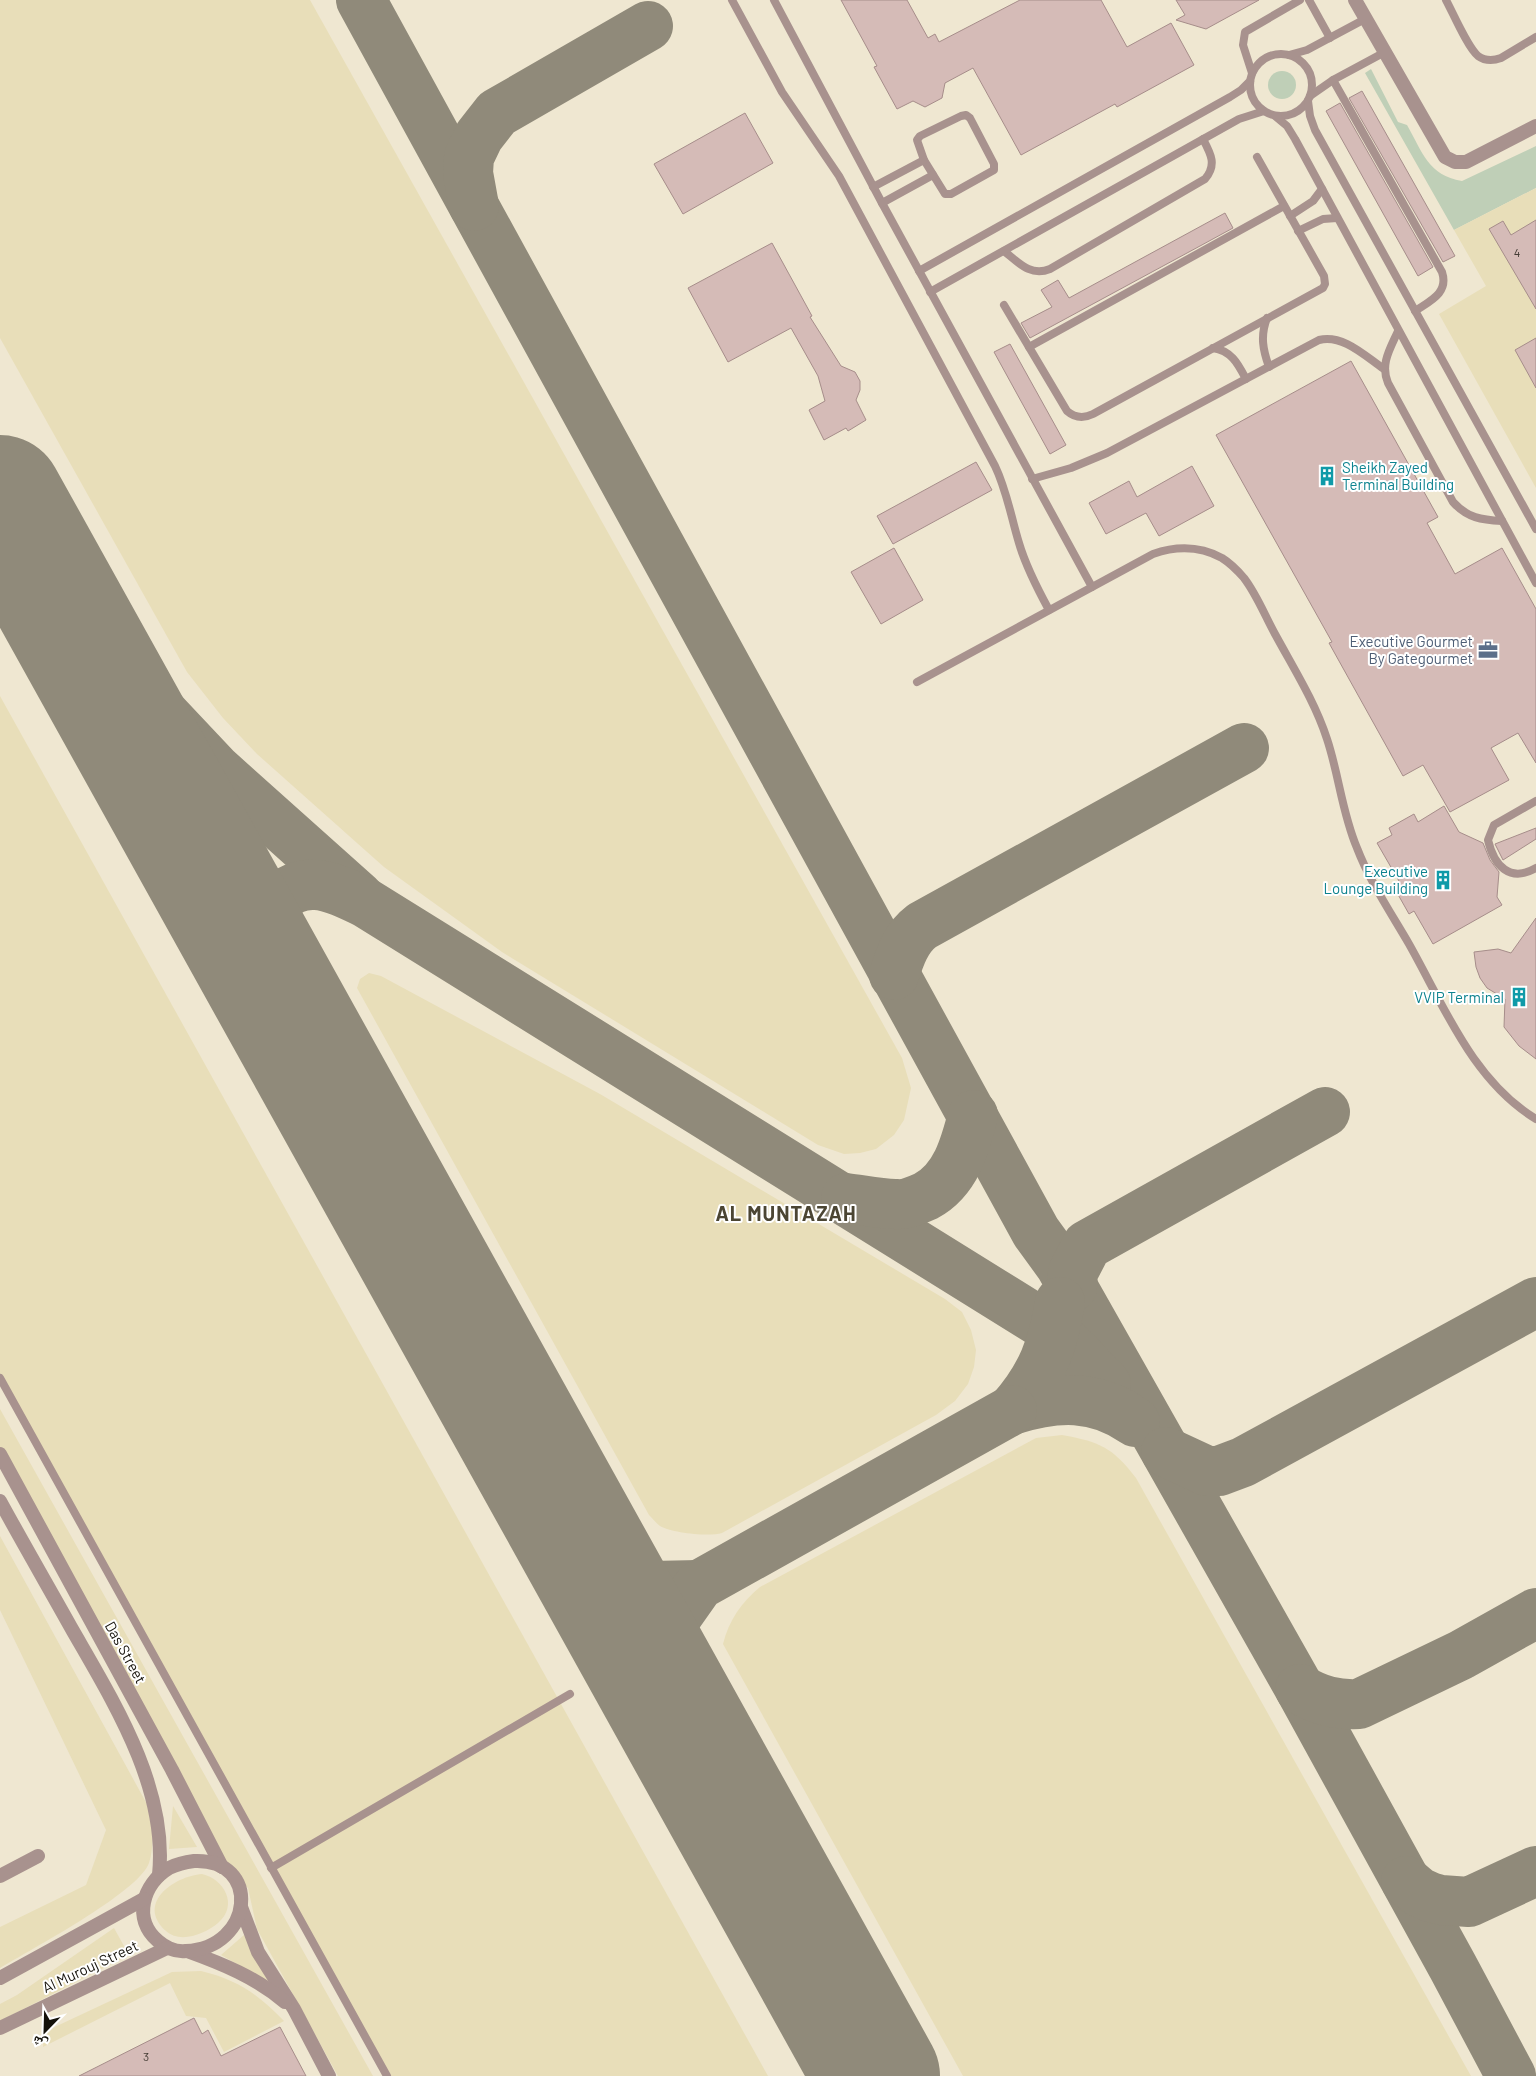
<svg xmlns="http://www.w3.org/2000/svg" width="1536" height="2076" font-family="Barlow,'Noto Naskh Arabic',sans-serif">
<style>
.green{fill:#bfcfb7}
.sand{fill:#e8deb9}
.lines{fill:none;stroke-linecap:round;stroke-linejoin:round}
.taxiway{stroke:#908a7a;stroke-width:50}
.runway{stroke:#908a7a;stroke-width:126}
.building{fill:#d5bbb7;stroke:#a68d8a}
.service{stroke:#a8928e;stroke-width:8}
.minor{stroke:#a8928e;stroke-width:14}
.tertiary{stroke:#a8928e;stroke-width:14}
.labels{text-anchor:middle;dominant-baseline:central;stroke-width:4;stroke-linejoin:round;paint-order:stroke}
.number-label{font-size:12px;fill:#443c35}
.culture-label{font-size:15px;fill:#0d838f;stroke:#fff;text-anchor:end}
.service-label{font-size:15px;fill:#4e5e75;stroke:#fff;text-anchor:end}
.street-label{font-size:15px;fill:#14110a;stroke:#fff}
.district-label{font-size:20px;font-weight:bold;letter-spacing:1px;fill:#4b4533;stroke:#fff}
</style>
<rect width="100%" height="100%" fill="#efe7d1"/>
<g class="green">
<path d="M1371,69L1398,122L1407,125C1423,153 1428,175 1462,181L1536,146V188L1454,230L1365,73Z"/>
<circle cx="1282" cy="85" r="14"/>
</g>
<g class="sand">
<path d="M0,0H310L902,1058L911,1088L904,1120L894,1135L876,1149L860,1153L844,1154L818,1145L502,952L384,867L257,754L223,718L187,672L0,338Z"/>
<path d="M1536,188V488L1439,314L1486,286L1454,230Z"/>
<path d="M0,696L768,2076H388L0,1377Z"/>
<path d="M369,973L381,976L600,1094L945,1299L962,1312L971,1330L976,1350L974,1367L968,1384L955,1401L936,1415L722,1533C709,1537 672,1533 660,1526C656,1523 652,1518 649,1515L357,988L360,979Z"/>
<path d="M0,1409L373,2076H338L257,1929L248,1888L232,1874L0,1466Z"/>
<path d="M1062,1435C1100,1442 1112,1447 1136,1478L1471,2076H963L723,1644C729,1620 741,1603 760,1587L1036,1438Z"/>
<path d="M0,1536L148,1806C152,1825 155,1844 149,1863C139,1892 30,1950 0,1968V1927L86,1885L106,1830L0,1610Z"/>
<path d="M173,1806L197,1847L169,1849Z"/>
<path d="M202,1874C224,1879 239,1905 218,1923C205,1934 180,1944 166,1931C135,1903 175,1876 202,1874Z"/>
<path d="M114,1928L129,1955L0,2021V2004L17,1995Z"/>
<path d="M244,1935L269,1982L221,1955Z"/>
<path d="M201,1971C238,1980 258,1994 284,2021L224,2052L206,2018L186,2016L170,1983L43,2047L44,2032L172,1972Z"/>
</g>
<g class="lines">
<g class="taxiway">
<path d="M361,0L1036,1232L1060,1265L1300,1689L1453,1967L1511,2076"/>
<path d="M474,206L468,173L469,157L479,136L497,113L648,26"/>
<path d="M6,509L118,665L216,769L359,897"/>
<path d="M894,975C900,956 906,938 922,926L1244,748"/>
<path d="M277,997C272,977 265,957 266,936C268,907 284,883 316,885C334,886 351,896 366,903L1055,1331L1106,1384"/>
<path d="M846,1198C862,1200 880,1204 896,1204C906,1205 917,1200 926,1196C956,1180 965,1146 973,1115"/>
<path d="M1072,1287L1073,1272L1087,1245L1325,1112"/>
<path d="M1060,1302C1053,1346 1042,1376 1012,1410C1056,1396 1096,1394 1135,1422"/>
<path d="M1166,1452L1207,1471H1219L1243,1462L1536,1302"/>
<path d="M573,1529L611,1571L652,1586L699,1585"/>
<path d="M1300,1689C1319,1701 1337,1705 1359,1704L1461,1655L1536,1613"/>
<path d="M673,1710L658,1672L668,1629L699,1585L1012,1410"/>
<path d="M1406,1881L1419,1892L1430,1897L1441,1900L1469,1902L1536,1871"/>
</g>
<path class="runway" d="M0,498L877,2076"/>
</g>
<g class="building">
<path d="M841,0H907L928,38L935,34L939,42L1020,0H1101L1127,47L1171,23L1194,65L1117,107L1115,104L1021,155L973,68L945,83L942,98L925,107L913,101L897,109L874,67L877,66Z"/>
<path d="M1176,0H1259L1206,29L1176,20L1185,15Z"/>
<path d="M1362,91L1455,256L1443,262L1349,98Z"/>
<path d="M1340,103L1433,267L1418,276L1326,111Z"/>
<path d="M745,113L773,163L683,214L654,164Z"/>
<path d="M1225,213L1233,228L1200,246L1030,338L1021,323L1052,307L1041,290L1058,280L1069,298Z"/>
<path d="M1536,220V309L1489,229L1503,221L1511,235Z"/>
<path d="M772,243L812,316L810,317L841,366L855,372L860,381V390L856,400L866,420L848,431L846,428L824,440L809,410L825,401L818,376L791,328L728,362L688,288Z"/>
<path d="M1536,338V388L1515,350Z"/>
<path d="M1010,344L1066,445L1050,454L994,352Z"/>
<path d="M1351,361L1438,517L1427,523L1455,574L1502,548L1536,609V763L1518,733L1491,748L1509,780L1450,812L1423,765L1403,776L1329,643L1332,642L1216,435Z"/>
<path d="M976,462L992,490L893,544L877,516Z"/>
<path d="M1192,466L1214,506L1159,536L1146,513L1106,534L1089,503L1129,481L1137,497Z"/>
<path d="M894,548L923,600L881,624L851,572Z"/>
<path d="M1444,806L1459,832L1483,843L1490,860L1499,872L1497,897L1502,905L1433,944L1414,911L1409,914L1396,891L1403,888L1377,843L1392,835L1389,828L1414,814L1418,822Z"/>
<path d="M1536,828V839L1503,860L1495,844Z"/>
<path d="M1536,918V1059L1519,1046L1504,1027L1505,999L1487,988L1480,978L1476,967L1474,952L1498,949L1511,953Z"/>
<path d="M194,2018L202,2034L208,2030L221,2056L280,2027L306,2076H79Z"/>
</g>
<g class="lines">
<g class="service">
<path d="M732,0L782,92L839,176L995,466C1007,491 1011,517 1019,543C1026,567 1037,588 1049,610"/>
<path d="M774,0L882,203L1092,587"/>
<path d="M1309,0L1330,38"/>
<path d="M1446,0C1453,13 1468,48 1478,56C1485,61 1493,61 1501,58L1536,37"/>
<circle cx="1281" cy="85" r="31"/>
<path d="M1289,55L1307,50L1365,19"/>
<path d="M1252,73L1243,45L1245,32L1300,0"/>
<path d="M1333,80L1442,272C1449,293 1430,301 1415,311"/>
<path d="M1310,96L1333,80L1385,52"/>
<path d="M1308,101L1310,116L1315,130L1536,529"/>
<path d="M966,115L970,118L994,164V170L951,194H945L924,160L917,140L920,136L961,116Z"/>
<path d="M1275,116L1287,126L1295,139L1536,583"/>
<path d="M873,187L924,160"/>
<path d="M882,203L933,175"/>
<path d="M1290,216L1313,201L1322,189"/>
<path d="M1298,231L1323,219L1337,218"/>
<path d="M1004,251C1018,262 1030,277 1050,269L1205,179C1217,165 1211,154 1203,139"/>
<path d="M919,271L1230,97L1241,90L1250,81"/>
<path d="M930,292L1239,119L1264,111"/>
<path d="M1004,305L1067,411C1075,418 1083,419 1093,414L1323,288L1325,284L1324,276L1257,157"/>
<path d="M1267,318C1260,336 1263,350 1269,367"/>
<path d="M1398,331C1390,349 1380,364 1388,383L1453,502C1467,518 1482,520 1502,521"/>
<path d="M1029,347L1284,206"/>
<path d="M1213,348C1232,351 1238,364 1246,379"/>
<path d="M1032,479L1071,468L1107,453L1319,340C1343,334 1365,356 1384,369"/>
<path d="M917,682L1153,554C1176,546 1200,546 1222,558C1230,563 1238,571 1244,578C1257,595 1265,616 1275,634C1294,669 1315,702 1327,739C1339,775 1342,813 1357,848C1370,882 1391,913 1409,944C1444,1006 1473,1081 1536,1119"/>
<path d="M1536,801L1494,825L1488,840C1494,866 1510,883 1536,868"/>
<path d="M0,1378L387,2076"/>
<path d="M271,1868L570,1694"/>
</g>
<g class="minor">
<path d="M1355,0L1445,157L1455,162H1466L1536,126"/>
<path d="M0,1876L38,1856"/>
<path d="M241,1907L258,1952L294,2009L329,2076"/>
<path d="M187,1951C223,1964 255,1977 285,2002"/>
</g>
<g class="tertiary">
<path d="M0,1454L172,1770L222,1867"/>
<path d="M0,1501C24,1545 49,1588 73,1631C115,1704 168,1789 159,1875"/>
<path d="M194,1861C262,1858 254,1948 186,1951C176,1952 166,1948 158,1941C132,1919 143,1884 169,1868C177,1864 186,1862 194,1861Z"/>
<path d="M0,1978L144,1899"/>
<path d="M0,2028L167,1948"/>
</g>
</g>
<defs>
<symbol id="building-bare" viewBox="-9 -9 18 18"><path d="M-4-6H4V6H1V3H-1V6H-4ZM-2.5-4.3h1.7v1.8h-1.7ZM.8-4.3h1.7v1.8H.8ZM-2.5-1h1.7V.8h-1.7ZM.8-1h1.7V.8H.8Z" fill="#0f9aa8" stroke="#fff" stroke-width="2.5" paint-order="stroke"/></symbol>
<symbol id="office-bare" viewBox="-9 -9 18 18"><path d="M-6-3h4V-5.5h4V-3h4V5H-6ZM-1-4.5V-3h2v-1.5ZM-6 0V1H6V0Z" fill="#5c6f8a" stroke="#fff" stroke-width="2.5" paint-order="stroke"/></symbol>
</defs>
<g fill-rule="evenodd">
<use href="#building-bare" x="1313" y="462" width="28" height="28"/>
<use href="#office-bare" x="1474" y="636" width="28" height="28"/>
<use href="#building-bare" x="1429" y="866" width="28" height="28"/>
<use href="#building-bare" x="1505" y="983" width="28" height="28"/>
</g>
<g class="labels">
<g class="number-label">
<text x="1517" y="252">4</text>
<text x="146" y="2056">3</text>
</g>
<g class="culture-label">
<text x="1342" y="467" text-anchor="start">Sheikh Zayed<tspan x="1342" dy="17">Terminal Building</tspan></text>
<text x="1428" y="871">Executive<tspan x="1428" dy="17">Lounge Building</tspan></text>
<text x="1504" y="997">VVIP Terminal</text>
</g>
<g class="service-label">
<text x="1473" y="641">Executive Gourmet<tspan x="1473" dy="17">By Gategourmet</tspan></text>
</g>
<g class="street-label">
<text transform="translate(126 1652) rotate(61)">Das Street</text>
<text transform="translate(90 1966) rotate(-25)">Al Murouj Street</text>
</g>
<g class="district-label">
<text x="786" y="1213">AL MUNTAZAH</text>
</g>
</g>
<g transform="translate(45 2031) rotate(203)" stroke="#ffffff" stroke-width="4" paint-order="stroke">
<path d="M0-4L9 19L0 12L-9 19Z" fill="#14110a"/>
<text y="-8" font-size="14" font-weight="bold" text-anchor="middle" fill="#14110a">ش</text>
</g>
</svg>
